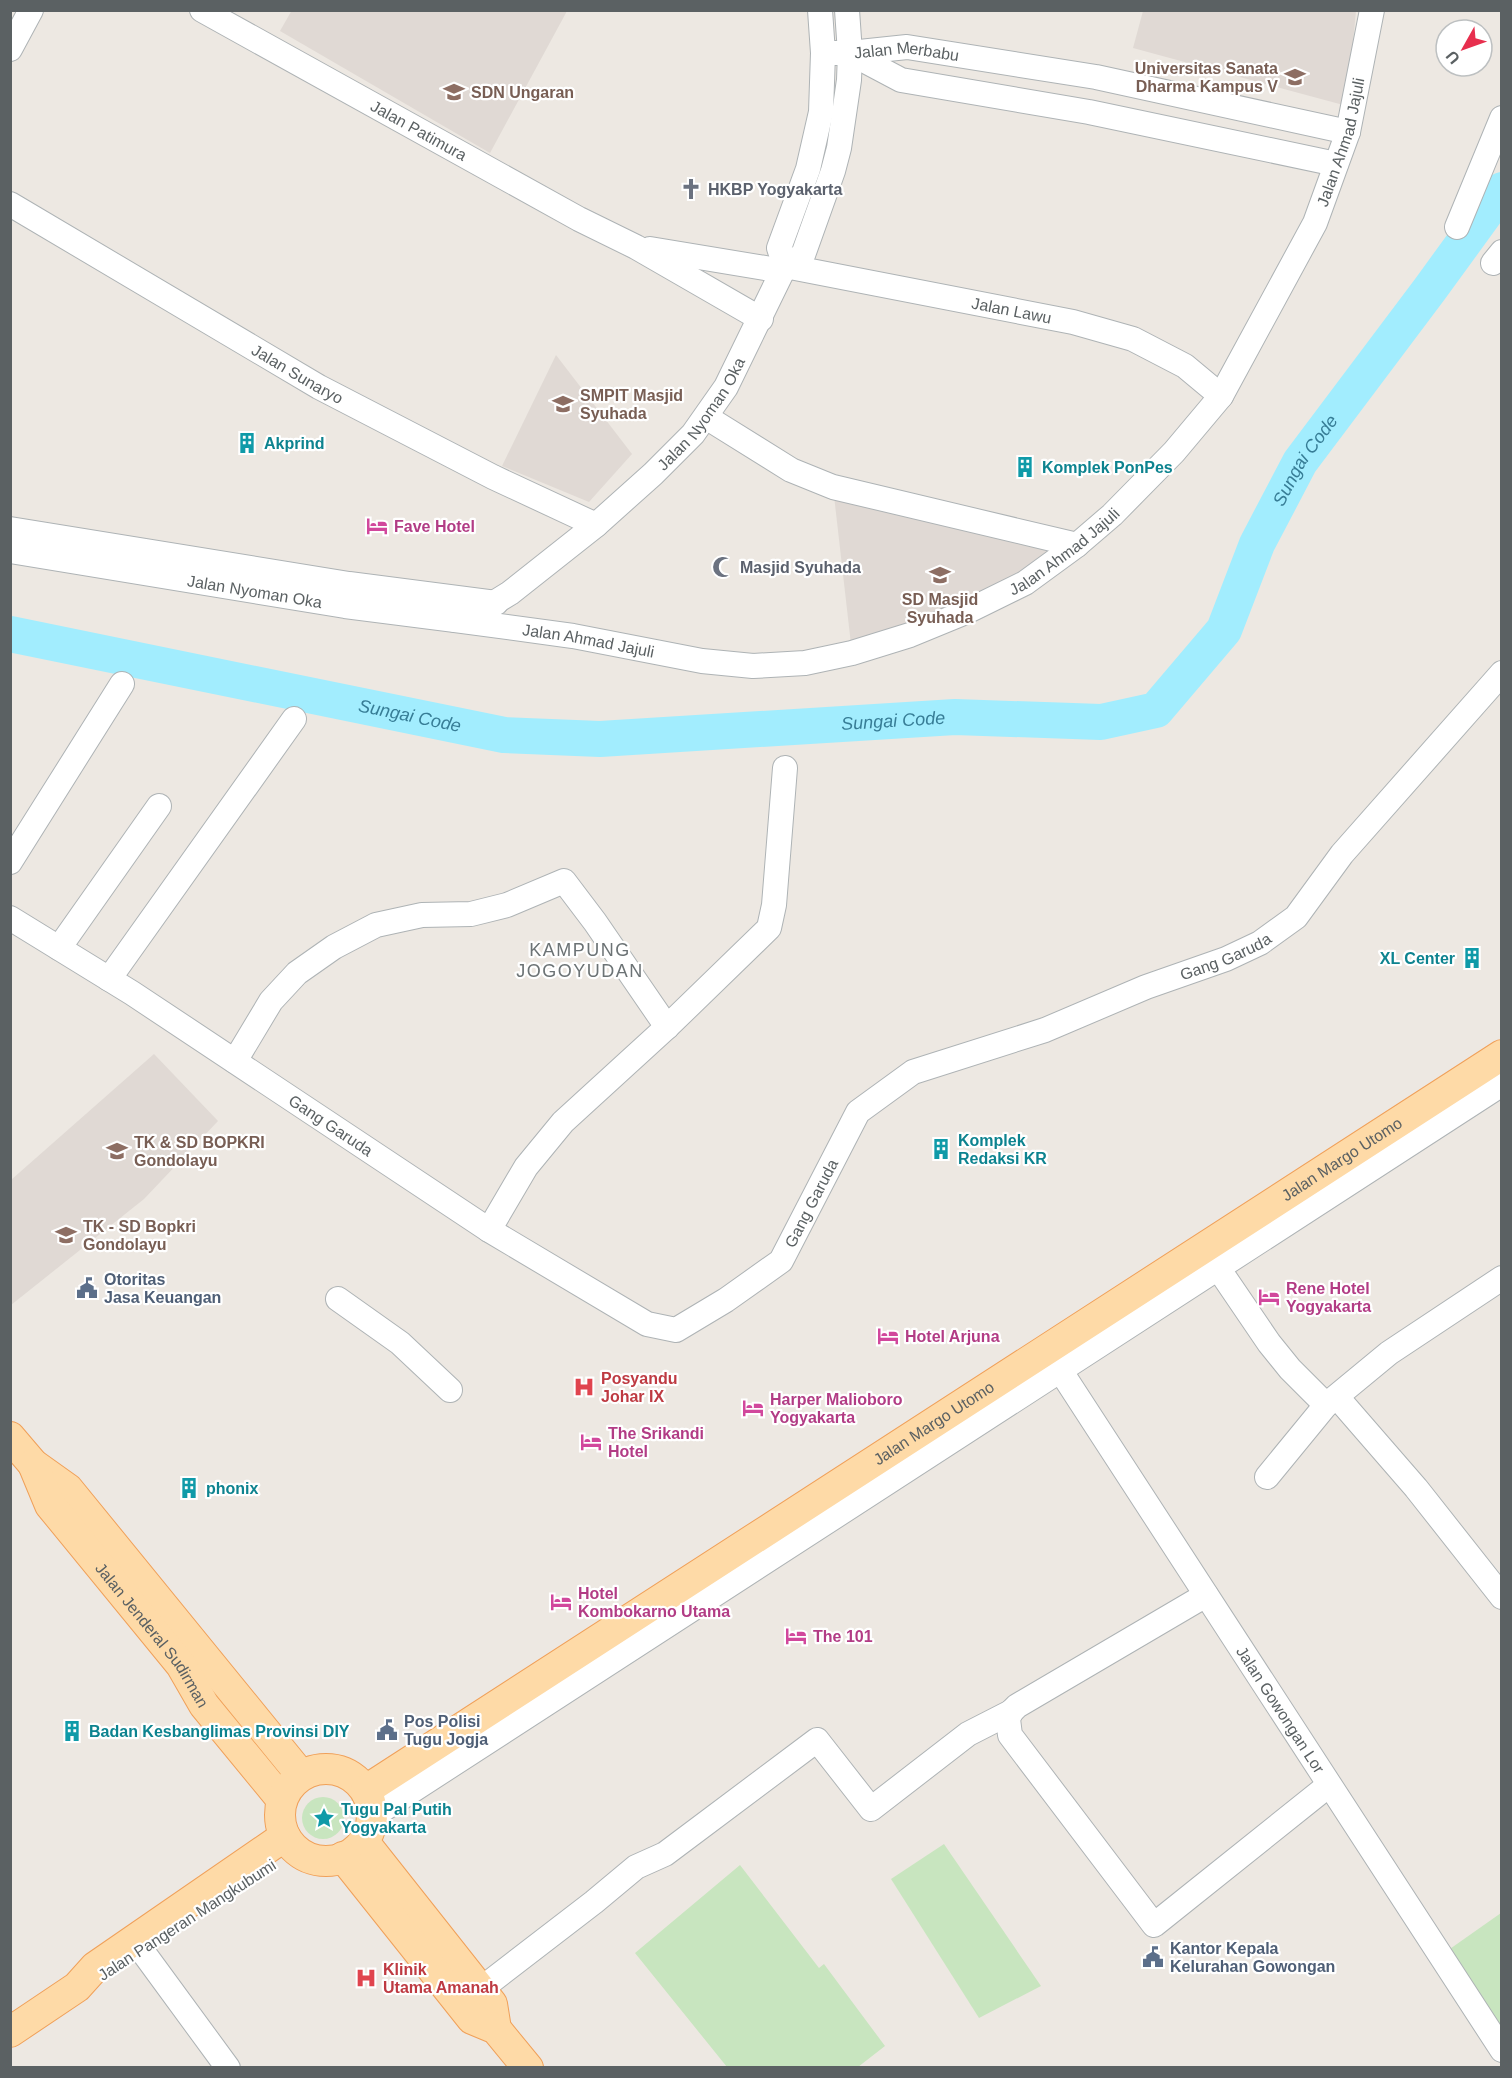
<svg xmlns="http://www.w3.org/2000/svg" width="1512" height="2078" font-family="Arial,sans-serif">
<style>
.education{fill:#e0d9d4}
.green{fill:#c8e5bf}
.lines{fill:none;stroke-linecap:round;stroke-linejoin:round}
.river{stroke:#a2edfe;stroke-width:36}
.minor-casing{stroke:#aeb3b5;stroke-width:26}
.major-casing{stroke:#f0a059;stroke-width:32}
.minor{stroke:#fff;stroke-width:24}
.major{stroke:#fedaa7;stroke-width:30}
.labels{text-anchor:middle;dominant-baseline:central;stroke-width:4.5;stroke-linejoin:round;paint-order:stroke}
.street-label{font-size:16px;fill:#5b6163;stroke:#fff}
.education-label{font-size:16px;font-weight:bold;fill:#785e54;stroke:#fff;text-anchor:start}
.worship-label{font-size:16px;font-weight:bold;fill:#5b616d;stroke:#fff;text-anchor:start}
.culture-label{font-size:16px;font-weight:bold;fill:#0d838f;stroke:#fff;text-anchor:start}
.hotel-label{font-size:16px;font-weight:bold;fill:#b23c85;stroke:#fff;text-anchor:start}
.service-label{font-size:16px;font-weight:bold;fill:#4e5e75;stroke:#fff;text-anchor:start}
.health-label{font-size:16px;font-weight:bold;fill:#be3a42;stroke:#fff;text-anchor:start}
.water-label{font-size:18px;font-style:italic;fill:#377d96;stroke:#fff}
.neighbourhood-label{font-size:18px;letter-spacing:1.5px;fill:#6c7375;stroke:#fff}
</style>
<rect width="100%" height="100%" fill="#ede8e2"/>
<g class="education">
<path d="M292,10H567V11L490,153L280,31Z"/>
<path d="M1143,11H1356L1347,106L1133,48Z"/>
<path d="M556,355L632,454L589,502L502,466Z"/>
<path d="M833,487L1077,545L1047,568L852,653Z"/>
<path d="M154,1054L218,1121L144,1199L11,1305V1180Z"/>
</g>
<g class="green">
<circle cx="323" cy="1818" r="21"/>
<path d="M944,1844L1041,1986L979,2018L891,1879Z"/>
<path d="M740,1865L819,1968L824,1964L885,2046L858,2067H727L635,1953Z"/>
<path d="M1501,1913L1502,2028L1447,1951Z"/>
</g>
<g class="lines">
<path class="river" id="s1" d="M10,634L504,735L600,739L955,717L1101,722L1156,710L1224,630L1257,544L1300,462L1430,289L1502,190"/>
<defs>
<g id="minor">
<path id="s2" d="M202,10L579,219L636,247L761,319"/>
<path d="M10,49L31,10"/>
<path id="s3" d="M823,53H850L907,47L1096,77L1348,132"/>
<path d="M850,53L901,80L1089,112L1336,164"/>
<path id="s4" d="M10,204L319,387L493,477L596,525"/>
<path d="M1457,227L1502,118"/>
<path d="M650,249L783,271"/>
<path d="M1493,263L1502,252"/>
<path id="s5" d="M785,266L1073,322L1133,339L1185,366L1221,396"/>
<path d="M785,266L779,248L808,169L821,112L823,53L820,10"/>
<path d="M706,417L791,470L833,487L1077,545"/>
<path d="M10,529L349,584L496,603"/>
<path id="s6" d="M10,551L345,606L455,620L476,614L510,593L596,525L653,474L693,434L726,387L785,266L803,255L833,171L839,148L849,80L850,53L847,10"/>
<path id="s7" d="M455,620L573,636L702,661L753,666L805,663L852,653L910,635L966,612L1025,583L1077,545L1112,515L1174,452L1221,396L1315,223L1348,132L1372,10"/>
<path d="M10,862L122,684"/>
<path id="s8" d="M10,918L132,993L489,1230L647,1324L676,1330L726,1300L781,1261L858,1112L913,1072L1045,1030L1146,987L1226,959L1260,943L1296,917L1342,854L1502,673"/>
<path d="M59,948L159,806"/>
<path d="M109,979L294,719"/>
<path d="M235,1061L271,1001L297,973L334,947L376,925L422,915L471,914L507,905L564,881L595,922L667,1027"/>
<path d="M489,1230L526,1167L563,1122L667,1027L769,928L774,905L785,768"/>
<path d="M1218,1268L1269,1343L1290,1369L1326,1405L1389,1353L1502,1278"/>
<path d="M338,1299L400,1343L450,1390"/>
<path id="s9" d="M1060,1370L1502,2050"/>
<path d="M1337,1397L1416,1488L1502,1597"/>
<path d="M1267,1477L1326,1405"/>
<path d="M1011,1712L1008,1719L1010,1735L1154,1925L1329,1785"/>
<path d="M373,1816L1502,1084"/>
<path d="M143,1952L228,2068"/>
<path d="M481,1989L594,1902L636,1867L665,1854L817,1740L871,1809L968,1734L1011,1712L1017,1706L1206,1595"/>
</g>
<g id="major">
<path d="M10,1437L33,1464L68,1489L301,1775"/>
<path id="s10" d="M33,1464L50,1505L181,1665L204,1705L282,1800"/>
<circle cx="326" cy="1815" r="46"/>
<path id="s11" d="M366,1790L1502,1055"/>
<path d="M364,1842L492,2004L496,2029"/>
<path d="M343,1857L472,2019L496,2029L528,2068"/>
<path d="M10,2032L77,1987L95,1967L285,1836"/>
</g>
</defs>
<use href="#minor" class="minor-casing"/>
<use href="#major" class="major-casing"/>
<use href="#minor" class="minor"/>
<use href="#major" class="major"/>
</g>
<defs>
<symbol id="university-bare" viewBox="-9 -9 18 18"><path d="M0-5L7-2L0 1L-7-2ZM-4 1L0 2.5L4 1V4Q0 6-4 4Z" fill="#8d6e63" stroke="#fff" stroke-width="2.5" paint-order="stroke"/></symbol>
<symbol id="school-bare" viewBox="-9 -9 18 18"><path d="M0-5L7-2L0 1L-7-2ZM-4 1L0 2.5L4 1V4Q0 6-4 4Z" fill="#8d6e63" stroke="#fff" stroke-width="2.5" paint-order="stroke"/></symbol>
<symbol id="church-bare" viewBox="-9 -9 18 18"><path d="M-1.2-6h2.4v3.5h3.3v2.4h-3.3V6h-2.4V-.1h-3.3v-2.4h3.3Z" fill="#6b7280" stroke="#fff" stroke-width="2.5" paint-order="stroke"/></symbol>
<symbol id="building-bare" viewBox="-9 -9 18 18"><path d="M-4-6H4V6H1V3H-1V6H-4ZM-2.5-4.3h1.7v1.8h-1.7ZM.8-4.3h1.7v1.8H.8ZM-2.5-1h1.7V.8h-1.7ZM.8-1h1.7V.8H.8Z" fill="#0f9aa8" stroke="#fff" stroke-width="2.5" paint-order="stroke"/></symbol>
<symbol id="hotel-bare" viewBox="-9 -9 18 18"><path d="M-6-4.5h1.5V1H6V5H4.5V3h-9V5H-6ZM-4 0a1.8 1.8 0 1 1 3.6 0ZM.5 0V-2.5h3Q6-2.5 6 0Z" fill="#d1479c" stroke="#fff" stroke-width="2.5" paint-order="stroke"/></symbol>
<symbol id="mosque-bare" viewBox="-9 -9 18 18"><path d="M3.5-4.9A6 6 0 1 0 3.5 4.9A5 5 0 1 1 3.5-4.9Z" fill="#6b7280" stroke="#fff" stroke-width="2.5" paint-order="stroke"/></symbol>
<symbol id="civic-bare" viewBox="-9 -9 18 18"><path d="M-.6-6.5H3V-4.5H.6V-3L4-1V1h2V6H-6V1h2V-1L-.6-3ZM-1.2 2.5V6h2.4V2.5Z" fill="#5c6f8a" stroke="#fff" stroke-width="2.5" paint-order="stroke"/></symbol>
<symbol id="hospital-bare" viewBox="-9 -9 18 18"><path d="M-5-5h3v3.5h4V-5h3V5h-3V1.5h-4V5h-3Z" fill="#e0444e" stroke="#fff" stroke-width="2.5" paint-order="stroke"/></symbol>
<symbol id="sight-bare" viewBox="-9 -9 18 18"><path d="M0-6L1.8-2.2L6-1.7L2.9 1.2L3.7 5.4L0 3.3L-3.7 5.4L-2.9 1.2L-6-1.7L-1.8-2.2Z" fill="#0f9aa8" stroke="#fff" stroke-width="2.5" paint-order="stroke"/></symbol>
</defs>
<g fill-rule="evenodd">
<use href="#university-bare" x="1280" y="62" width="30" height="30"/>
<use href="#school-bare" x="439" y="77" width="30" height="30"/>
<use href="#church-bare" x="676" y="174" width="30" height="30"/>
<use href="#school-bare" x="548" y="389" width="30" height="30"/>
<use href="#building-bare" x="232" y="428" width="30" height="30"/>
<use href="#building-bare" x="1010" y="452" width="30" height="30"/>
<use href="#hotel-bare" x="362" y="511" width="30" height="30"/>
<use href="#mosque-bare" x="708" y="552" width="30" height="30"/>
<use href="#school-bare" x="925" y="560" width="30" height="30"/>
<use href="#building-bare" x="1457" y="943" width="30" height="30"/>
<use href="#building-bare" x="926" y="1134" width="30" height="30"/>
<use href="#school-bare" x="102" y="1136" width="30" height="30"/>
<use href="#school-bare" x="51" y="1220" width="30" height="30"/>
<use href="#civic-bare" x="72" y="1273" width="30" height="30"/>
<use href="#hotel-bare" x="1254" y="1282" width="30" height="30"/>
<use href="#hotel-bare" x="873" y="1321" width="30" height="30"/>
<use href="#hospital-bare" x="569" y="1372" width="30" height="30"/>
<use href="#hotel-bare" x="738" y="1393" width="30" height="30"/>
<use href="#hotel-bare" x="576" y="1427" width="30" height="30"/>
<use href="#building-bare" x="174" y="1473" width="30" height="30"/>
<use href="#hotel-bare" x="546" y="1587" width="30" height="30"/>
<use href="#hotel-bare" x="781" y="1621" width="30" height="30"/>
<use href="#civic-bare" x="372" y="1715" width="30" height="30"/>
<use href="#building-bare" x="57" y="1716" width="30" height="30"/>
<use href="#sight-bare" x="309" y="1803" width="30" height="30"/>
<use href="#civic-bare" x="1138" y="1942" width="30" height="30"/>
<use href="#hospital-bare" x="351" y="1963" width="30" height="30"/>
</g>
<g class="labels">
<g class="street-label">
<text stroke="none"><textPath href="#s3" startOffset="84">Jalan Merbabu</textPath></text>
<text stroke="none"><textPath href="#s2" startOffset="248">Jalan Patimura</textPath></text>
<text stroke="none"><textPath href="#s7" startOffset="1143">Jalan Ahmad Jajuli</textPath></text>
<text stroke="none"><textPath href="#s5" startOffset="231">Jalan Lawu</textPath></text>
<text stroke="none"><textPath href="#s4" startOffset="334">Jalan Sunaryo</textPath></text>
<text stroke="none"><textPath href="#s6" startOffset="776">Jalan Nyoman Oka</textPath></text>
<text stroke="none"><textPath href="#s7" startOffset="639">Jalan Ahmad Jajuli</textPath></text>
<text stroke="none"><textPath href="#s6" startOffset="248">Jalan Nyoman Oka</textPath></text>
<text stroke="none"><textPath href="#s7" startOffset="135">Jalan Ahmad Jajuli</textPath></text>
<text stroke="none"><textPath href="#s8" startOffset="1480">Gang Garuda</textPath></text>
<text stroke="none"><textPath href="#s8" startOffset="382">Gang Garuda</textPath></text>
<text stroke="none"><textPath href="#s11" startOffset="1162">Jalan Margo Utomo</textPath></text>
<text stroke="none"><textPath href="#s8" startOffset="976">Gang Garuda</textPath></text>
<text stroke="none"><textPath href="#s11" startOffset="676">Jalan Margo Utomo</textPath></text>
<text stroke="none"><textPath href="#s10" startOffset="210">Jalan Jenderal Sudirman</textPath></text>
<text stroke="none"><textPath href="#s9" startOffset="405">Jalan Gowongan Lor</textPath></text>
<text transform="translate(187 1920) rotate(-33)">Jalan Pangeran Mangkubumi</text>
</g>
<g class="education-label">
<text x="1278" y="68" text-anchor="end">Universitas Sanata<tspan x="1278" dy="18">Dharma Kampus V</tspan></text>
<text x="471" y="92">SDN Ungaran</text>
<text x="580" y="395">SMPIT Masjid<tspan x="580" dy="18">Syuhada</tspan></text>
<text x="940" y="599" text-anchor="middle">SD Masjid<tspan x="940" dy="18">Syuhada</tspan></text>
<text x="134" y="1142">TK &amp; SD BOPKRI<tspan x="134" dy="18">Gondolayu</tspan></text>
<text x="83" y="1226">TK - SD Bopkri<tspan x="83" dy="18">Gondolayu</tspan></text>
</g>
<g class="worship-label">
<text x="708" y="189">HKBP Yogyakarta</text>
<text x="740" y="567">Masjid Syuhada</text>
</g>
<g class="culture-label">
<text x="264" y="443">Akprind</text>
<text x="1042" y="467">Komplek PonPes</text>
<text x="1455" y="958" text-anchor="end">XL Center</text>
<text x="958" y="1140">Komplek<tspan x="958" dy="18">Redaksi KR</tspan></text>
<text x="206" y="1488">phonix</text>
<text x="89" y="1731">Badan Kesbanglimas Provinsi DIY</text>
<text x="341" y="1809">Tugu Pal Putih<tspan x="341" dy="18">Yogyakarta</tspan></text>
</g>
<g class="hotel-label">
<text x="394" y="526">Fave Hotel</text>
<text x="1286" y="1288">Rene Hotel<tspan x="1286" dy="18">Yogyakarta</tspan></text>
<text x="905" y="1336">Hotel Arjuna</text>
<text x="770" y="1399">Harper Malioboro<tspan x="770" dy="18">Yogyakarta</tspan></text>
<text x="608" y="1433">The Srikandi<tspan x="608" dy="18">Hotel</tspan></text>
<text x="578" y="1593">Hotel<tspan x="578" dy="18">Kombokarno Utama</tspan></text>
<text x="813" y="1636">The 101</text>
</g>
<g class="service-label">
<text x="104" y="1279">Otoritas<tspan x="104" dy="18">Jasa Keuangan</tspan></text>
<text x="404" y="1721">Pos Polisi<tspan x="404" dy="18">Tugu Jogja</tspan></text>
<text x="1170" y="1948">Kantor Kepala<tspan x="1170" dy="18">Kelurahan Gowongan</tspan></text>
</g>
<g class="health-label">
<text x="601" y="1378">Posyandu<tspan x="601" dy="18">Johar IX</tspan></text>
<text x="383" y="1969">Klinik<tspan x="383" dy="18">Utama Amanah</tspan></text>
</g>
<g class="water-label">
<text stroke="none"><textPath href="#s1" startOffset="1452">Sungai Code</textPath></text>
<text stroke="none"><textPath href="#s1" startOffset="408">Sungai Code</textPath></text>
<text stroke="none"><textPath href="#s1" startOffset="894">Sungai Code</textPath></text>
</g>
<g class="neighbourhood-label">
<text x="580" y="950">KAMPUNG<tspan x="580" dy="21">JOGOYUDAN</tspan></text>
</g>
</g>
<rect width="1512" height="2078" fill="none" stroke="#5b6163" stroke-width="24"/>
<g transform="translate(1464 48) rotate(230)"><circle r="28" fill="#ffffff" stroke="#bdc0c1" stroke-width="1.5"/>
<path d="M0-4.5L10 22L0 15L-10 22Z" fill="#e72f4e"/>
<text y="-9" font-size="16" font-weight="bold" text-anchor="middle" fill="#5b6163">U</text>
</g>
</svg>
